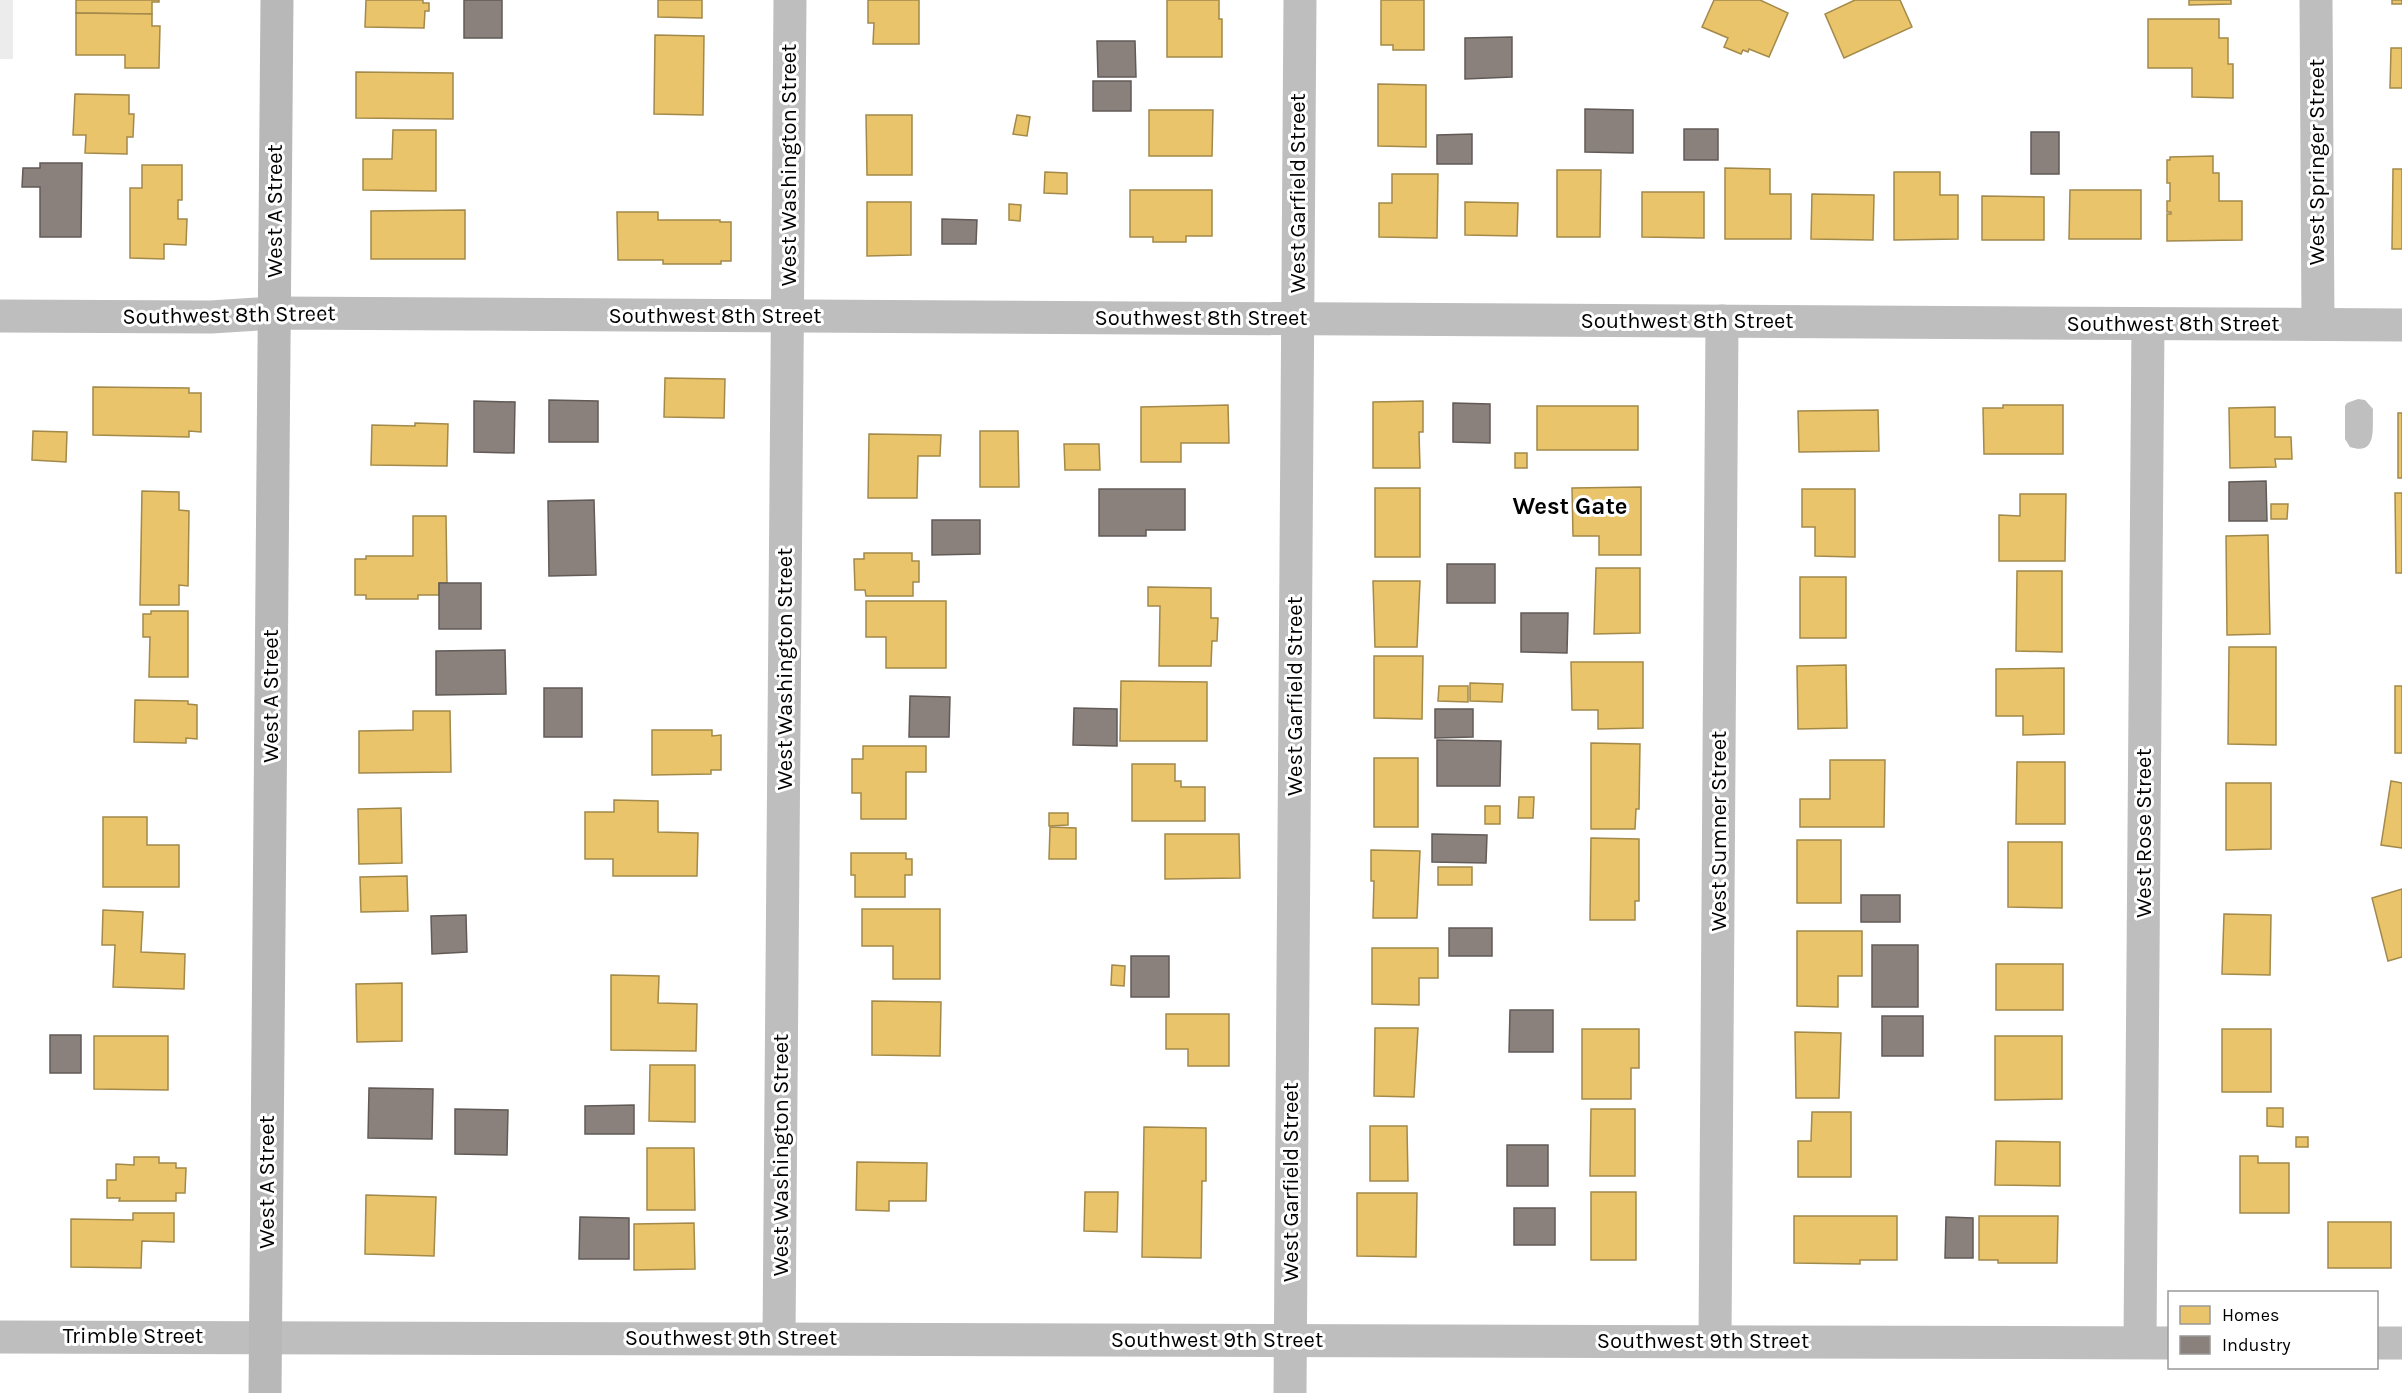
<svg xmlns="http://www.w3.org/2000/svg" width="2402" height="1393" font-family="Karla,sans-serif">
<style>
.green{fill:#ececec}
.water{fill:#bfbfbf}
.homes{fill:#e9c46a;stroke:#a3894a;stroke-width:1.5}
.industry{fill:#8a817c;stroke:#615a57;stroke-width:1.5}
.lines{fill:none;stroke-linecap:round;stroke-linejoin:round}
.street{stroke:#bebebe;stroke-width:33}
.secondary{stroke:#b8b8b8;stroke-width:33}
.labels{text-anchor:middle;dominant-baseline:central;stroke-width:6;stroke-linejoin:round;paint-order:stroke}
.street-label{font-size:22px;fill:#000;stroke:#fff}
.neighbourhood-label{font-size:24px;font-weight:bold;fill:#000;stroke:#fff}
</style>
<rect width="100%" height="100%" fill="#fff"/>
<rect class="green" x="0" y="0" width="13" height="59"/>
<path class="water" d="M2358,399L2365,400L2373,409C2372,428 2378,456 2350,447L2345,439V406L2347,403Z"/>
<g class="homes">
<path d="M76,0H159V2H152V14L76,13Z"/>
<path d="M366,0H423V3H429V11H425L424,28L365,27Z"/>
<path d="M658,0H702V18L658,17Z"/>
<path d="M868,0H919V44H873L874,23H868Z"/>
<path d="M1167,0H1219V19H1222V57H1167Z"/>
<path d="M1381,0H1424V50H1393V45H1381Z"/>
<path d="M1714,0H1760L1788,13L1769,57L1749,49L1748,52L1743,50L1741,54L1724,47L1728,38L1702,27Z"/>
<path d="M1855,0H1900L1912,27L1844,58L1825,14Z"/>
<path d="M2189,0H2231V4L2189,5Z"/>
<rect x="2392" y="0" width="10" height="4"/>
<path d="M76,13L152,14V26H160L159,68H125V55H76Z"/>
<path d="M2148,19H2219V38H2228V64H2233V98L2192,97V68H2148Z"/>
<path d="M655,35L704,36L703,115L654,114Z"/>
<path d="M2391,48H2402V88H2390Z"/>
<path d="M356,72L453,73V119L356,118Z"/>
<path d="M1378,84L1426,85V147L1378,146Z"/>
<path d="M75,94L129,95V114H134L133,137H127V154L85,153L86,135H73Z"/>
<path d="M1149,110H1213L1212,156H1149Z"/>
<path d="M866,115H912V175H867Z"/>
<path d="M1017,115L1030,117L1027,136L1013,134Z"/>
<path d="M393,130H436V191L363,190V159H392Z"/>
<path d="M2213,156V173H2219V201H2242V240L2167,241V214H2171V212H2167V201H2170V183H2167V160H2170V157Z"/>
<path d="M142,165H182V200H178V219H187L186,245L164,244V259L130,258V188H142Z"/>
<path d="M1725,168L1770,169V194H1791V239H1725Z"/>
<path d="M2393,169H2402V249H2392Z"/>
<path d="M1557,170H1601L1600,237H1557Z"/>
<path d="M1045,172L1067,173V194L1044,193Z"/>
<path d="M1894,172H1940V195H1958V239L1894,240Z"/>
<path d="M1392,174H1438L1437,238L1379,237V203H1392Z"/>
<path d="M1130,190H1212V236H1186V242H1153V237H1130Z"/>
<path d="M2070,190H2141V239H2069Z"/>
<path d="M1642,192H1704V238L1642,237Z"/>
<path d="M1812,194L1874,195L1873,240L1811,239Z"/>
<path d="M1982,196L2044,197V240H1982Z"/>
<path d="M867,202H911V255L867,256Z"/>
<path d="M1465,202L1518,203L1517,236L1465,235Z"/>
<path d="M1009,204L1021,205L1020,221L1009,220Z"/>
<path d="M465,210V259H371V211Z"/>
<path d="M617,212H658V220H720V222H731V261H721V264H663V260H618Z"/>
<path d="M665,378L725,379L724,418L664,417Z"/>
<path d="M93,387L189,388V393H201V432L189,431V437L93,435Z"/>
<path d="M1423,401V432H1419L1420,468H1373V402Z"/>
<path d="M1228,405L1229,443H1181V462H1141V407Z"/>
<path d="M2003,405H2063V454H1984L1983,408H2003Z"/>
<rect x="1537" y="406" width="101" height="44"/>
<path d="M2275,407V437H2291L2292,459H2275L2276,467L2230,468L2229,408Z"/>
<path d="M1878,410L1879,451L1799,452L1798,411Z"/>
<rect x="2398" y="413" width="4" height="65"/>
<path d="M415,423L448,424L447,466L371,465L372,425L415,426Z"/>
<path d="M33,431L67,432L66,462L32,460Z"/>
<path d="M980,431H1018L1019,487H980Z"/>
<path d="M869,434L941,435L940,456H918L917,498H868Z"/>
<path d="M1064,444H1099L1100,470H1065Z"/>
<rect x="1515" y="453" width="12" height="15"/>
<path d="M1641,487V555H1599V536H1573L1572,488Z"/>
<rect x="1375" y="488" width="45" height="69"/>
<path d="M1802,489H1855V557L1815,556V527H1802Z"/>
<path d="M142,491L179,492V510L189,511L188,586L179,585V605H140Z"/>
<path d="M2395,493H2402V573H2396Z"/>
<path d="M2020,494H2066L2065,561H1999V515L2020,516Z"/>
<path d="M2271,504H2288L2287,519H2271Z"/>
<path d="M413,516H446L447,583H439V595H418V599H366V595H355V559H366V556H413Z"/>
<path d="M2268,535L2270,634L2227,635L2226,536Z"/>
<path d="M864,553H912V561H919V582H913V596H866L865,590H855L854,559H864Z"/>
<path d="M1596,568H1640V633L1594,634Z"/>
<path d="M2017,571H2062V652L2016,651Z"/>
<rect x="1800" y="577" width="46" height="61"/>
<path d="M1373,581H1420L1417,647H1375Z"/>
<path d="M1148,587L1211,588V618H1218L1217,641H1212L1211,666H1159L1160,606H1148Z"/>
<path d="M866,601H946V668H886V637H866Z"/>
<path d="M151,611H188V677H149L150,637H143V614H151Z"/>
<path d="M2229,647H2276V745L2228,744Z"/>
<path d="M1374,656H1423L1422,719L1374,718Z"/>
<path d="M1571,662H1643V728L1598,729V710H1572Z"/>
<path d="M1846,665L1847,728L1798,729L1797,666Z"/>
<path d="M2064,668V734L2023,735V716H1996V669Z"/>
<path d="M1121,681L1207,682V741H1120Z"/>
<path d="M1470,683L1503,684L1502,702L1470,701Z"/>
<path d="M1439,686H1468V702L1438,701Z"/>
<rect x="2395" y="686" width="7" height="67"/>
<path d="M135,700L188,701V704L197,705V739L186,738V743L134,742Z"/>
<path d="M413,711H450L451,772L359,773V731L413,730Z"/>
<path d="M652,730H712V736L721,735V770H711V774L652,775Z"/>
<path d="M1591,743L1640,744L1639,809H1636L1635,829H1591Z"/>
<path d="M863,746H926V772H906V819H861V793H852V759H863Z"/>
<rect x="1374" y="758" width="44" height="69"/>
<path d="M1830,760H1885L1884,827H1800V799H1830Z"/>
<path d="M2017,762H2065V824H2016Z"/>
<path d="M1132,764H1175V781H1181V787H1205V821H1132Z"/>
<path d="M2391,781L2402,783V848L2381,845Z"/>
<path d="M2226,783H2271V849L2226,850Z"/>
<path d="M1519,797H1534L1533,818H1518Z"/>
<path d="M614,800L658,801V832L698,833L697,876H613V859H585V812H614Z"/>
<rect x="1485" y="806" width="15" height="18"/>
<path d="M401,808L402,863L359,864L358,809Z"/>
<path d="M1049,813H1068V825L1049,826Z"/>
<path d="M103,817H147V845H179V887H103Z"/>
<path d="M1050,827L1076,828V859H1049Z"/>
<path d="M1165,834H1239L1240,878L1165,879Z"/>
<path d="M1591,838L1639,839V901H1635V920H1590Z"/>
<rect x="1797" y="840" width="44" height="63"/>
<path d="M2008,842H2062V908L2008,907Z"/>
<path d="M1371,850L1420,851L1417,918H1373L1374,881H1371Z"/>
<path d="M851,853H906V859H912V875H905V897H855V875H851Z"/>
<rect x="1438" y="867" width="34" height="18"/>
<path d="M407,876L408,911L361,912L360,877Z"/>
<path d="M2402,889V957L2388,961L2372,898Z"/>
<path d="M862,909H940V979H893V946H862Z"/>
<path d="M103,910L143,912L141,952L185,954L184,989L113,987L115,945H102Z"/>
<path d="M2224,914L2271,915L2270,975L2222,974Z"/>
<path d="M1797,931H1862V976H1838V1007L1797,1006Z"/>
<path d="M1372,948H1438V978H1419V1005L1372,1004Z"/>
<rect x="1996" y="964" width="67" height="46"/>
<path d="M1112,965L1125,966L1124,986L1111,985Z"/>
<path d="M611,975L659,976L658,1003L697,1004L696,1051L611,1050Z"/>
<path d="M402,983V1041L357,1042L356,984Z"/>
<path d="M872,1001L941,1002L940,1056L872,1055Z"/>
<path d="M1166,1014H1229V1066H1188V1049H1166Z"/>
<path d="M1375,1028H1418L1414,1097L1374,1096Z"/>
<path d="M1582,1029H1639V1068H1631V1099H1582Z"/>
<rect x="2222" y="1029" width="49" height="63"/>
<path d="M1795,1032L1841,1033L1839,1098H1796Z"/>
<path d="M94,1036H168V1090L94,1089Z"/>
<path d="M1995,1036H2062V1099L1995,1100Z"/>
<path d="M650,1065H695V1122L649,1121Z"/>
<path d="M2267,1108H2283V1127L2267,1126Z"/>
<path d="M1591,1109H1635V1176H1590Z"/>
<path d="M1812,1112H1851V1177H1798V1141H1811Z"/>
<path d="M1370,1126H1407L1408,1181H1370Z"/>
<path d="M1144,1127L1206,1128V1181H1202L1201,1258L1142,1257Z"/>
<rect x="2296" y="1137" width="12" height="10"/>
<path d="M1996,1141L2060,1142V1186L1995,1185Z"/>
<path d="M647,1148H694L695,1210H647Z"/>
<path d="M2240,1156H2258V1163H2289V1213H2240Z"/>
<path d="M134,1157H159V1163H176V1168H186L185,1193H176V1201H119L120,1198H107V1180H116V1164L134,1165Z"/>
<path d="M857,1162L927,1163L926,1201H889V1211L856,1210Z"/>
<path d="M1085,1192H1118L1117,1232L1084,1231Z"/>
<rect x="1591" y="1192" width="45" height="68"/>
<path d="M1357,1193H1417L1416,1257L1357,1256Z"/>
<path d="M366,1195L436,1197L434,1256L365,1254Z"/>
<path d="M133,1213H174V1242L142,1241L141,1268L71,1267V1219L133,1220Z"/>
<path d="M1794,1216H1897V1260H1860V1264L1794,1263Z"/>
<path d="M1979,1216H2058L2057,1263H1998V1260H1979Z"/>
<rect x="2328" y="1222" width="63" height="46"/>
<path d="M694,1223L695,1269L634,1270V1224Z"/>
</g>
<g class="industry">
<rect x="464" y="0" width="38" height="38"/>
<path d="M1512,37V77L1465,79V38Z"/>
<path d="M1097,41H1135L1136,77H1098Z"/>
<rect x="1093" y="81" width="38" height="30"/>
<path d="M1585,109L1633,110V153L1585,152Z"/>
<rect x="1684" y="129" width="34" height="31"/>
<rect x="2031" y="132" width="28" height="42"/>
<path d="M1472,134V164H1437V135Z"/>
<path d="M40,163H82L81,237H40V187H22L23,168H40Z"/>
<path d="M942,219L977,220L976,244H942Z"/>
<path d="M549,400L598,401V442H549Z"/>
<path d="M474,401L515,402L514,453L474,452Z"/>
<path d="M1453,403L1490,404V443L1453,442Z"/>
<path d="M2266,481L2267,521H2229V482Z"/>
<path d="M1099,489H1185V530H1146V536H1099Z"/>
<path d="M594,500L596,575L549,576L548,501Z"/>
<path d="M932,520H980V554L932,555Z"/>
<rect x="1447" y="564" width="48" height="39"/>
<rect x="439" y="583" width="42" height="46"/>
<path d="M1521,613H1568L1567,653L1521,652Z"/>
<path d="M505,650L506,694L436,695V651Z"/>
<rect x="544" y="688" width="38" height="49"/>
<path d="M910,696L950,697L949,737H909Z"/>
<path d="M1074,708L1117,709V746L1073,745Z"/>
<path d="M1435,709H1473V737L1435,738Z"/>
<path d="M1437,740L1501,741L1500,786H1437Z"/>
<path d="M1432,834L1487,835L1486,863L1432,862Z"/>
<rect x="1861" y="895" width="39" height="27"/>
<path d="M466,915L467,952L432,954L431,916Z"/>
<rect x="1449" y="928" width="43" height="28"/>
<rect x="1872" y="945" width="46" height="62"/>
<rect x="1131" y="956" width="38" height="41"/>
<path d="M1510,1010H1553V1052H1509Z"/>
<rect x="1882" y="1016" width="41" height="40"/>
<rect x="50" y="1035" width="31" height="38"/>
<path d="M369,1088L433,1089L432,1139L368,1138Z"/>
<path d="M634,1105V1134H585V1106Z"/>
<path d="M455,1109L508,1110L507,1155L455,1154Z"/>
<rect x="1507" y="1145" width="41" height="41"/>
<rect x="1514" y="1208" width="41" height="37"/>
<path d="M580,1217L629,1218V1259H579Z"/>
<path d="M1946,1217L1973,1218V1258H1945Z"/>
</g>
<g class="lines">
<g class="street">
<path d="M2316,0L2318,324"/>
<path d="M0,316L211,317L274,313L2402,325"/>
<path d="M0,1337L2170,1343"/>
<path d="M779,1338L790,0"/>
<path d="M1715,1341L1722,321"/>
<path d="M2140,1342L2148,324"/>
<path d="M2376,1343H2402"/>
<path d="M1290,1393L1300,0"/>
</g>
<path class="secondary" d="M265,1393L277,0"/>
</g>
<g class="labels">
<g class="street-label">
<text transform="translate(2317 162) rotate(-90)">West Springer Street</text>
<text transform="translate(789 165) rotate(-90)">West Washington Street</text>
<text transform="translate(1298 193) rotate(-90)">West Garfield Street</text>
<text transform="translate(275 211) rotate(-90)">West A Street</text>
<text transform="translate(229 315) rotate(-1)">Southwest 8th Street</text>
<text x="715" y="316">Southwest 8th Street</text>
<text x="1201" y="318">Southwest 8th Street</text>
<text x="1687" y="321">Southwest 8th Street</text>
<text x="2173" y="324">Southwest 8th Street</text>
<text transform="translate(785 669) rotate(-90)">West Washington Street</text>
<text transform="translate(271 696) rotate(-90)">West A Street</text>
<text transform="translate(1295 696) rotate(-90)">West Garfield Street</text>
<text transform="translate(1719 831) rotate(-90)">West Sumner Street</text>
<text transform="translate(2144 833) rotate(-90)">West Rose Street</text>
<text transform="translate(781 1155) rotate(-90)">West Washington Street</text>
<text transform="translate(267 1182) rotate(-90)">West A Street</text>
<text transform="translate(1291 1182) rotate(-90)">West Garfield Street</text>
<text x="133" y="1336">Trimble Street</text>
<text x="731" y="1338">Southwest 9th Street</text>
<text x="1217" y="1340">Southwest 9th Street</text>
<text x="1703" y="1341">Southwest 9th Street</text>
</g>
<g class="neighbourhood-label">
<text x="1570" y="506">West Gate</text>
</g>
</g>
<rect x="2168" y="1291" width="210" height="78" fill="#ffffff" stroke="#999999" stroke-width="1.5"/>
<rect x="2180" y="1306" width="30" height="18" fill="#e9c46a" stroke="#999999" stroke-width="1.5"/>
<text x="2222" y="1321" font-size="18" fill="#000000">Homes</text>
<rect x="2180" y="1336" width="30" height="18" fill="#8a817c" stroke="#999999" stroke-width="1.5"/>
<text x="2222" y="1351" font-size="18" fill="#000000">Industry</text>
</svg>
